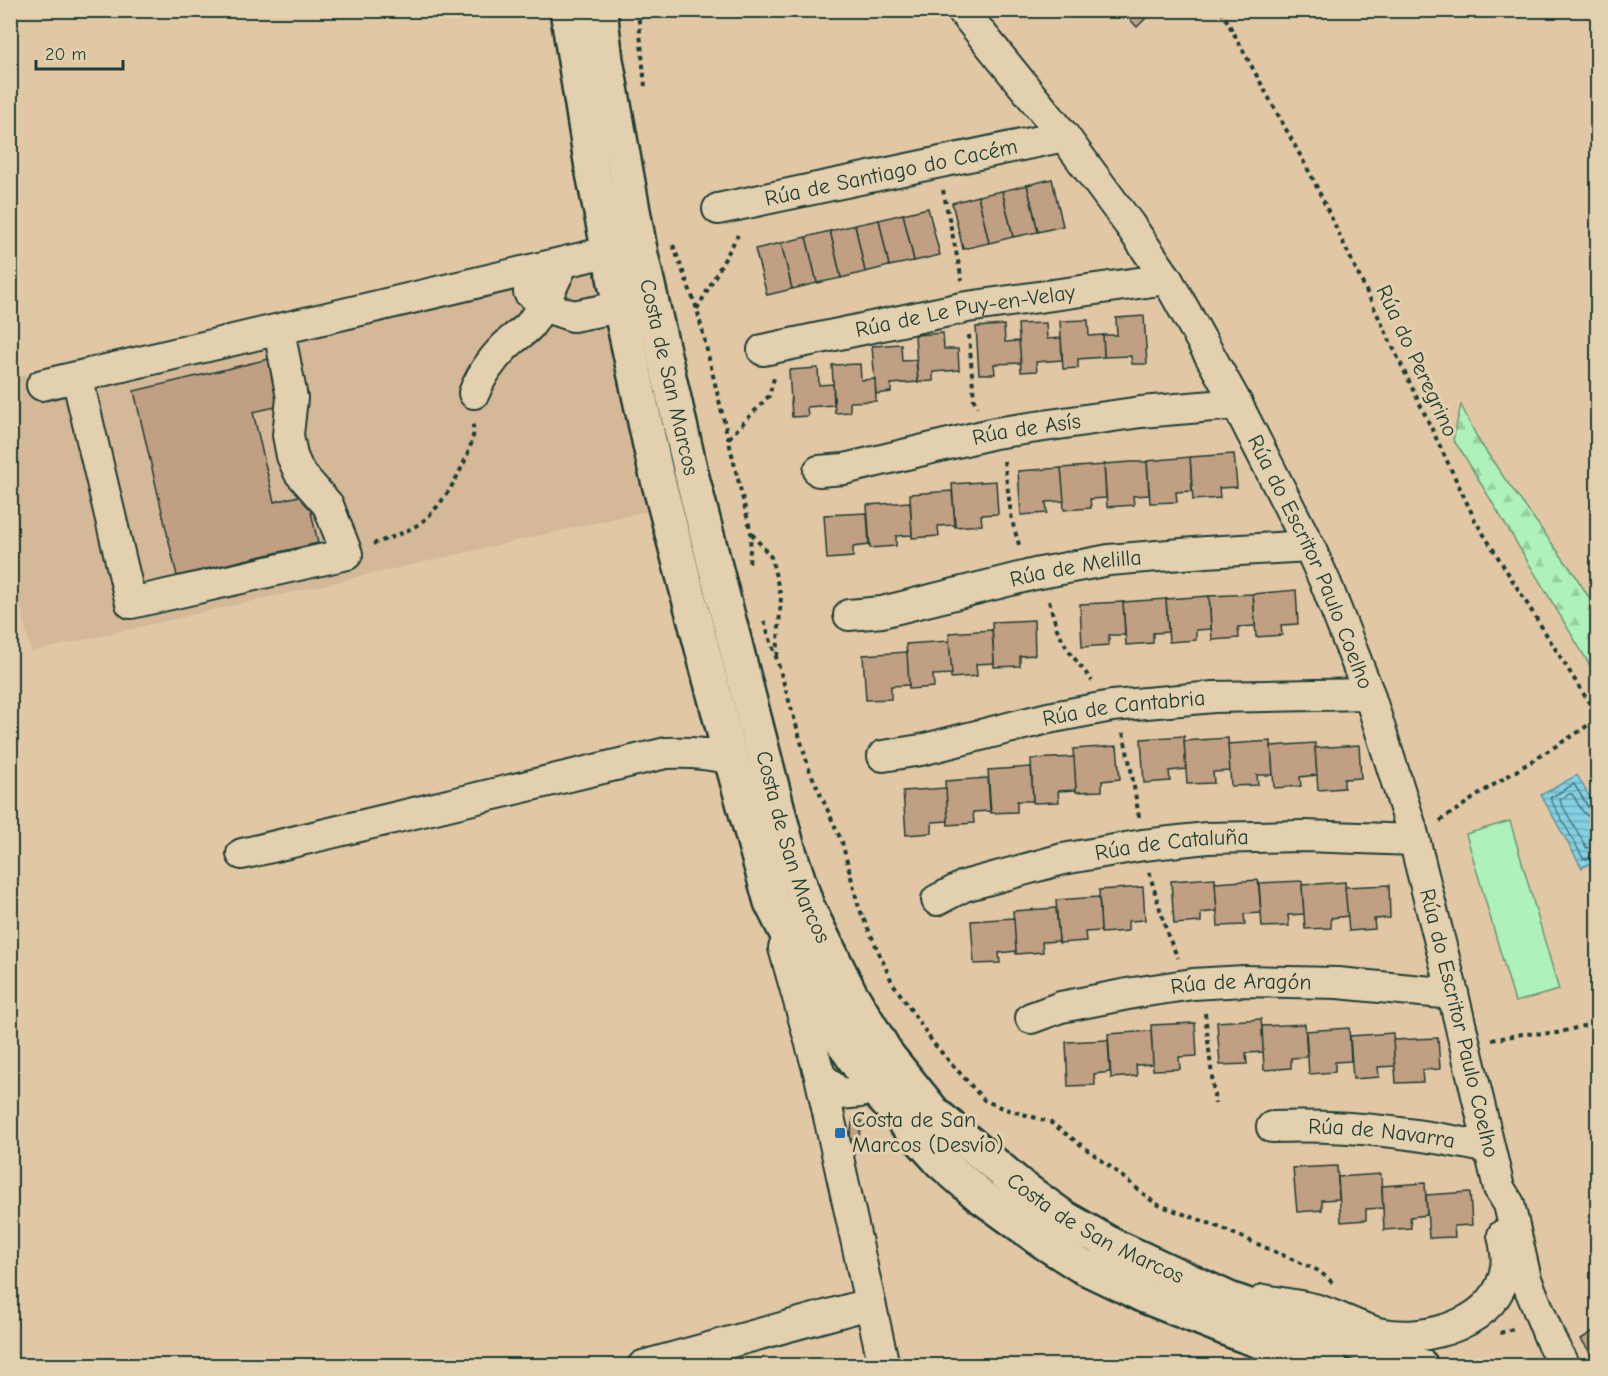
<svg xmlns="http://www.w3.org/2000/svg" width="1608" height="1376" font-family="'Comic Neue',sans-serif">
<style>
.built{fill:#d4b898}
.green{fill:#aff1ba;stroke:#679777;stroke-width:1.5}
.forest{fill:url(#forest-firs);stroke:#679777;stroke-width:1.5}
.water{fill:url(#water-rules);stroke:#5c959e;stroke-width:1.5}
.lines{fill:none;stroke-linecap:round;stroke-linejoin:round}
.shore{stroke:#48787b;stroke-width:1.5}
.building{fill:#c19f82;stroke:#1f3d34;stroke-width:1.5}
.minor-casing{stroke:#1f3d34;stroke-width:34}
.major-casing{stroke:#1f3d34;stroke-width:38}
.path{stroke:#1f3d34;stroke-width:4;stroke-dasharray:4.5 4.5;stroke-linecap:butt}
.minor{stroke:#e3d0ae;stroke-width:30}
.major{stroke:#e3d0ae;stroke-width:33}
.poi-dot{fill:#1f6fb2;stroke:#e3d0ae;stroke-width:2}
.labels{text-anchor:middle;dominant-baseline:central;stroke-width:6;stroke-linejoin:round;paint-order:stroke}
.street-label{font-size:22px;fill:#1f3d34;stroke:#e3d0ae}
.poi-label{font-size:22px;fill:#1f3d34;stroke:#e3d0ae;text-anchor:start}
</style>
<defs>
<pattern id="forest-firs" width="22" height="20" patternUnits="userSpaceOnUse" patternTransform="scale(1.5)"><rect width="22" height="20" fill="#aff1ba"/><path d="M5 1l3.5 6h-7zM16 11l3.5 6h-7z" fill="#96d0a0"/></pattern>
<pattern id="water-rules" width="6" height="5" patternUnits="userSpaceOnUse" patternTransform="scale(1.5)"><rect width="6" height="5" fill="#85d0e5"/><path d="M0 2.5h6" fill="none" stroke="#6caaba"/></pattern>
</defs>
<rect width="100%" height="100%" fill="#e2c7a5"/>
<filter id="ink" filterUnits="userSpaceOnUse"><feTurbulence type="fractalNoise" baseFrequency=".0167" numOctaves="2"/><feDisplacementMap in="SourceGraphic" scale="12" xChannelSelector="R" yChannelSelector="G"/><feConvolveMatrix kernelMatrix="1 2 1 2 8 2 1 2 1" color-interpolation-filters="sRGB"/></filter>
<g filter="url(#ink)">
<path class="built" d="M590,245L651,510L31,652L11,564L10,379Z"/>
<path class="green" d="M1510,821L1559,990L1515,1002L1466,834Z"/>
<path class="forest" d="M1461,405L1479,441L1505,479L1575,575L1597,610V677L1462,452L1453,440Z"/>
<path class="water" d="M1577,775L1597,810V859L1582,868L1541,795Z"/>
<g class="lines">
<g class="shore">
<path d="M1598,812L1590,810L1574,784L1550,798L1583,858L1586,859L1598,854"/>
<path d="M1598,820C1583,819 1580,805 1572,794H1569L1560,800L1561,803L1586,847L1588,848L1598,847"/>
</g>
</g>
<g class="building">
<path d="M1121,10H1154L1137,27Z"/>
<path d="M1052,179L1063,226L1038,232L1027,185Z"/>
<path d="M1027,185L1038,232L1013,237L1002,191Z"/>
<path d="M1002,191L1013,237L989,243L978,196Z"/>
<path d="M978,196L989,243L963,249L952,203Z"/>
<path d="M928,208L940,255L914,261L903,214Z"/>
<path d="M903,214L914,261L889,266L879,220Z"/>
<path d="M879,220L889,266L865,272L855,225Z"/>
<path d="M855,225L865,272L841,278L830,231Z"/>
<path d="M830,231L841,278L817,283L806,237Z"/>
<path d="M806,237L817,283L792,289L781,243Z"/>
<path d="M781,243L792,289L767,295L755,249Z"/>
<path d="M1144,316L1147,364H1132L1131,356L1104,357L1103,335H1117L1116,318Z"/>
<path d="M1088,320L1089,336L1103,335L1104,357L1078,359V368L1063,369L1060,321Z"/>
<path d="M1046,323L1047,339L1061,338L1062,360L1036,362L1037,371L1021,372L1018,324Z"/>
<path d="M1004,325L1005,342L1019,341L1021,363L994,364L995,374H979L976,327Z"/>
<path d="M943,333L944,349H958L959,370L933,372V381L918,382L915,335Z"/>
<path d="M901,344L902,361L916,360L918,382L891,384V392L876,394L872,346Z"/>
<path d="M273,358L284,405L253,412L274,502L307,494L318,543L177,576L134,391Z"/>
<path d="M860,364L861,380L875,379L876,401L850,402V412L835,413L832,365Z"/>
<path d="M818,368L819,385L833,384L834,405L807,407L808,416L792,417L789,370Z"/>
<path d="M1234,454L1237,487L1219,488L1220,498L1193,500L1190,457Z"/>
<path d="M1190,457L1192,491L1176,492L1177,502L1150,503L1147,461Z"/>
<path d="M1131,462H1147L1149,495L1133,496L1134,505L1107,507L1104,464Z"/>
<path d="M1104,465L1106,498L1090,499L1091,508L1064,510L1061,468Z"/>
<path d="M1061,468L1064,501L1046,502L1047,513L1021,515L1018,471Z"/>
<path d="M996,481L998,514L981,515L982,525L955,527L952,484Z"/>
<path d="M952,491L955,525L938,526L939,536L912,538L910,494Z"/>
<path d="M910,502L912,535L896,536V546L870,548L867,505Z"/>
<path d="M867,513L869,545L853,547V557L827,559L824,515Z"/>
<path d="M1296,590L1298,624L1281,625L1282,635L1256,637L1253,594Z"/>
<path d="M1253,594L1255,626L1238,627L1239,638L1212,640L1209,596Z"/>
<path d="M1209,596L1211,629L1196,630V640L1169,642L1166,599Z"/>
<path d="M1166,599L1168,632L1153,633V643L1126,645L1123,602Z"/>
<path d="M1123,602L1125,635H1109V645L1082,647L1080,604Z"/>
<path d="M1034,620L1035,655L1020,656V666L994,667L992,622Z"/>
<path d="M992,630L994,663L976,664L977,676L951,678L949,633Z"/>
<path d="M949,641L952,674L933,675L934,687L909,689L906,644Z"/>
<path d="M907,652L909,685L891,686V699L866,700L863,655Z"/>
<path d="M1184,736L1186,769L1169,771L1170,781L1144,783L1141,739Z"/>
<path d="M1228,738L1230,771L1213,772L1214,783L1187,784L1184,741Z"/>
<path d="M1271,741L1273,775H1257L1258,785L1231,786L1228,744Z"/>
<path d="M1315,743L1317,775L1300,777L1301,786L1274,788L1271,746Z"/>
<path d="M1359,745L1361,778L1344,779V788L1318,790L1315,748Z"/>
<path d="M1117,746L1120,779L1102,781V791L1076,792L1073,749Z"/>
<path d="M1074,757L1076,790L1058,791L1059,802L1033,803L1031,759Z"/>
<path d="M1031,767L1033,801H1017V812L991,813L988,770Z"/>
<path d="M988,778L990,811L973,812L974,823L948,825L945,781Z"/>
<path d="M946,788L948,821L932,822V833L906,835L903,791Z"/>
<path d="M1215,878L1217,911L1201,913V922L1174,924L1171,881Z"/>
<path d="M1258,880L1261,913L1244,914L1245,925L1218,926L1215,883Z"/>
<path d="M1302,881L1304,914L1288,915L1289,926L1262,927L1259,883Z"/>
<path d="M1345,882L1348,916L1331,918V928L1305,929L1302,885Z"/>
<path d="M1389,885L1390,918L1374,919L1375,929L1349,931L1345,887Z"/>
<path d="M1143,887L1145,920L1128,921V931L1101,933L1099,890Z"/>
<path d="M1099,897L1101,931L1085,932L1086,941L1059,943L1056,900Z"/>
<path d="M1056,908L1059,941L1042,942L1043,952L1016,954L1013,911Z"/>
<path d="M1014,918L1016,951L999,953L1000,963L974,964L971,921Z"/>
<path d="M1261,1019L1264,1052L1246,1053L1247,1064L1220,1065L1217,1022Z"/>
<path d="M1195,1023L1197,1056L1179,1057L1180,1069L1153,1070L1151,1025Z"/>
<path d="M1305,1024L1307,1057L1291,1058V1068L1264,1070L1262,1026Z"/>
<path d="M1349,1028L1351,1061L1335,1062V1072L1309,1074L1306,1031Z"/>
<path d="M1151,1031L1153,1064L1136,1065L1137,1076L1111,1078L1108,1034Z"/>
<path d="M1393,1033L1395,1066L1378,1067L1379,1077L1353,1079L1350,1036Z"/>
<path d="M1438,1038L1440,1069L1422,1070L1423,1082L1396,1083L1393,1040Z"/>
<path d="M1108,1040L1110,1072L1094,1074L1095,1085L1068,1086L1066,1042Z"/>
<path d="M853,1119L862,1121L858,1141L849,1139Z"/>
<path d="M1337,1166L1339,1199L1322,1200V1210L1297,1212L1293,1168Z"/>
<path d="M1381,1174L1383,1208L1366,1209V1220L1341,1222L1338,1177Z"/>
<path d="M1425,1183L1427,1215L1410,1217L1411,1228L1384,1230L1382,1186Z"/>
<path d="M1470,1192L1472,1225L1454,1226L1455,1237L1429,1238L1426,1195Z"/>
<path d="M1598,1328V1363H1597L1581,1339Z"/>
</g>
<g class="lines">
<defs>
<g id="minor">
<path id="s1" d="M962,10L1064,136L1129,224L1167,279L1237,404L1309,546L1326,584L1369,694L1411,827L1453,994L1499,1188L1509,1204L1526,1279L1551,1341L1564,1366"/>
<path id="s2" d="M718,209L1064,136"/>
<path d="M529,292L549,308L573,316L620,307"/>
<path id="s3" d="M763,350L967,307L1167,279"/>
<path d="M77,377L131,603L347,554L328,505L299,472L292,456L288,435L292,398L279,330"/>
<path d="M42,385L607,252"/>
<path d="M474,393C482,373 495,355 512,340C518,335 525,331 530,325C544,306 553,284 563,263"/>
<path id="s4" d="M819,471L844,469L995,433L1141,412L1237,404"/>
<path id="s5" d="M849,615L882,612L1035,574L1109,560L1206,552L1309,546"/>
<path id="s6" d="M883,756L921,750L1048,718L1112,706L1214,697L1369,694"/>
<path d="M242,854L666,753C690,752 708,753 731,759"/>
<path id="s7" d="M937,900L964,886L1063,859L1143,845L1207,838L1305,836L1414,840"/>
<path d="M784,948L820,1076L884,1366"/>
<path id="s8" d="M1031,1018L1061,1007L1133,993L1193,984L1244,981L1338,983L1453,994"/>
<path d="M820,1076L840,1094L860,1092L873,1087"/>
<path id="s9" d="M1272,1127C1344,1124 1419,1133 1489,1148"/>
<path d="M1264,1300C1280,1303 1297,1305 1314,1309C1336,1315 1356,1327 1378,1333C1426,1344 1499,1323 1506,1267C1508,1257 1505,1245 1503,1235"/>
<path d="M643,1366L869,1304"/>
</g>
<g id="major">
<path d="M567,10L592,168L620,307L655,468L731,759L771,902L836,1032L873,1087L941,1162L979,1195L1044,1242L1080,1265L1147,1297L1240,1334L1331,1366"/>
<path id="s10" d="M600,10L606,60L641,255L692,477L787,845L807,906L850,993L888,1056L934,1113L1020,1186L1063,1217L1112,1245L1229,1299L1421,1366"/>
</g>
</defs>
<use href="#minor" class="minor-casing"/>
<use href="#major" class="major-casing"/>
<g class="path">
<path d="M638,10L645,87"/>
<path d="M1221,10L1312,177L1476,522L1598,717"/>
<path d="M943,190L962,280"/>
<path d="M673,245L697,309L751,533L749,566"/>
<path d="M697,309L738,235"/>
<path d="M969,335L974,400L977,407"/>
<path d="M729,438L769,396L774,378"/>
<path d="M1004,461L1012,521L1020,548"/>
<path d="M752,534L771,557L781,597L777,656"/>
<path d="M373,544C386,539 400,535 412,528C439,515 464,469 472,441C474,435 473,428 473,422"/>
<path d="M1049,601L1057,629L1068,650L1092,681"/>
<path d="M764,621L777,660L809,769L842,842L859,908L892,982L934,1044L984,1100L1002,1108L1050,1122L1108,1165L1156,1204L1214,1225L1319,1271L1333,1283"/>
<path d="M1123,733L1131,769L1139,817"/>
<path d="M1440,821L1487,789L1580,731L1598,718"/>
<path d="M1149,872L1168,936L1178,958"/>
<path d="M1205,1013L1215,1104"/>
<path d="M1492,1040L1522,1034L1557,1033L1598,1022"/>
<path d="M1500,1333L1516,1328"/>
</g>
<use href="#minor" class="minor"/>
<use href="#major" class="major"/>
</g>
</g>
<rect class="poi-dot" x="834" y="1127" width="12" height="12" rx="3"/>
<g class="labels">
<g class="street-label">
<text stroke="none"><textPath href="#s2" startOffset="177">Rúa de Santiago do Cacém</textPath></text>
<text stroke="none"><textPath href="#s3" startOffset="206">Rúa de Le Puy-en-Velay</textPath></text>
<text transform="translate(1417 361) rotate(65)">Rúa do Peregrino</text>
<text stroke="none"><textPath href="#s10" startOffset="374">Costa de San Marcos</textPath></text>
<text stroke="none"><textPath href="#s4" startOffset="212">Rúa de Asís</textPath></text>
<text stroke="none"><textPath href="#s1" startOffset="656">Rúa do Escritor Paulo Coelho</textPath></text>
<text stroke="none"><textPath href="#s5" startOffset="232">Rúa de Melilla</textPath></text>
<text stroke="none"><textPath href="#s6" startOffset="246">Rúa de Cantabria</textPath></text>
<text stroke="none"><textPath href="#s10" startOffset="860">Costa de San Marcos</textPath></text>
<text stroke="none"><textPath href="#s7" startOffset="243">Rúa de Cataluña</textPath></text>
<text stroke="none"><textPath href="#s8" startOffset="214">Rúa de Aragón</textPath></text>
<text stroke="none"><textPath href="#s1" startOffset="1142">Rúa do Escritor Paulo Coelho</textPath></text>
<text stroke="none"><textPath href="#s9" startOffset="110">Rúa de Navarra</textPath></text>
<text stroke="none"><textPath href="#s10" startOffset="1364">Costa de San Marcos</textPath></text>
</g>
<g class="poi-label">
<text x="852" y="1120">Costa de San<tspan x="852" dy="25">Marcos (Desvío)</tspan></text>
</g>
</g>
<rect width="1608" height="1376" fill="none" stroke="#e3d0ae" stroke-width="36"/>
<rect x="18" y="18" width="1572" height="1340" fill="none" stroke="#1f3d34" stroke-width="2" filter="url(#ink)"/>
<path d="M36 60v9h87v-9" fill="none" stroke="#1f3d34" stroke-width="3"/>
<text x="45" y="60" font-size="18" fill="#1f3d34" stroke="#e3d0ae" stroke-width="4.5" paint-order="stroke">20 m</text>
</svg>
